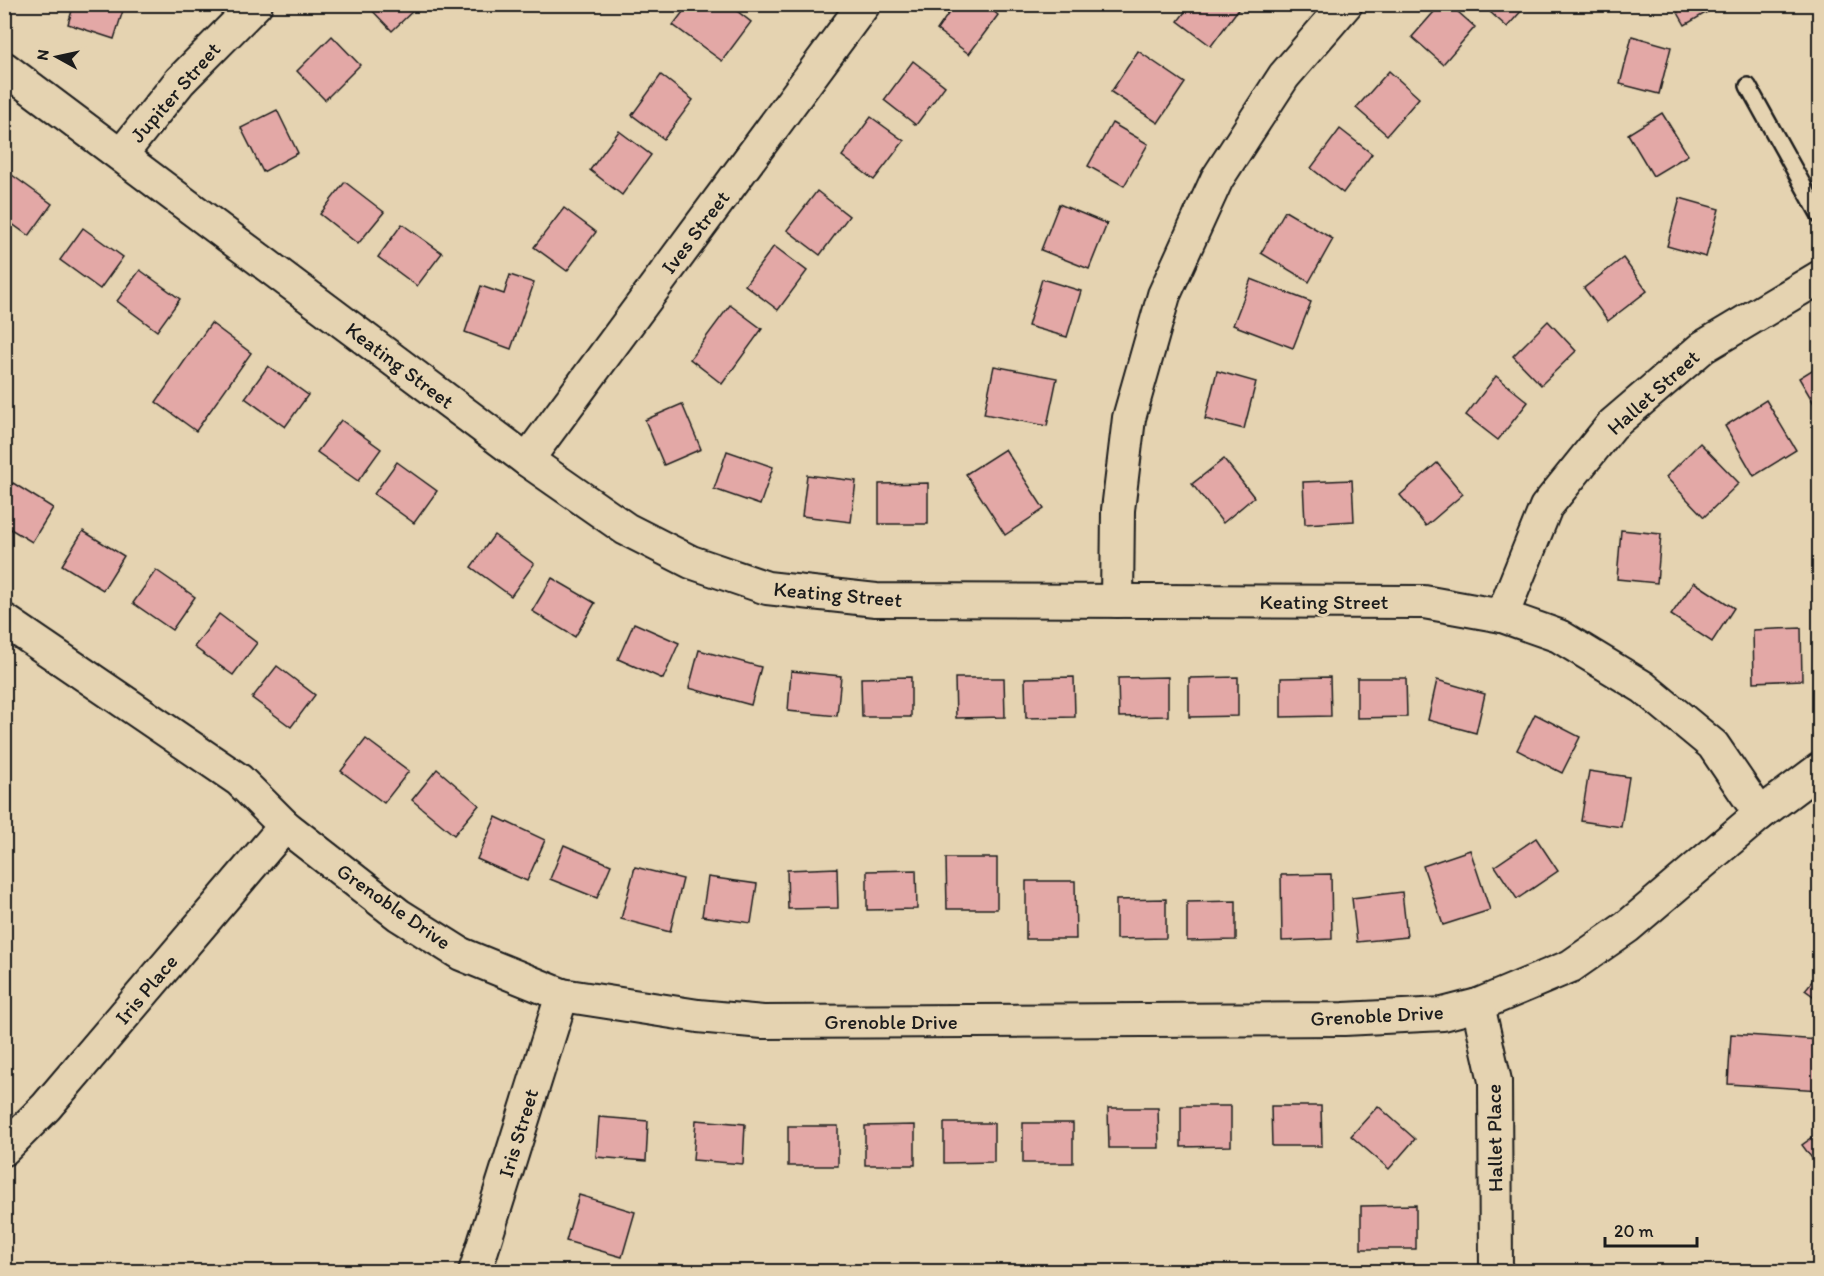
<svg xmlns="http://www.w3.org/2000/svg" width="1824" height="1276" font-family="Itim,sans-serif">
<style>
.building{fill:#e3a8a6;stroke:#1c1c1c;stroke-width:1.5}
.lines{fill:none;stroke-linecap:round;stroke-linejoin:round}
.lane-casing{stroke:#1c1c1c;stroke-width:20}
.street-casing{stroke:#1c1c1c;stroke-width:36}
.lane{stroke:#e5d3b1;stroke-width:15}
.street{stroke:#e5d3b1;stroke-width:32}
.labels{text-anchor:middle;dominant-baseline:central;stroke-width:6;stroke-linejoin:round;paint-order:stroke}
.street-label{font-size:21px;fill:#1c1c1c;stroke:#e5d3b1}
</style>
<rect width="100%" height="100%" fill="#e5d3b1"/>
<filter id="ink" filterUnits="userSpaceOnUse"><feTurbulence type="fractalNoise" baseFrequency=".0167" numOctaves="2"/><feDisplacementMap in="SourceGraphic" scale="12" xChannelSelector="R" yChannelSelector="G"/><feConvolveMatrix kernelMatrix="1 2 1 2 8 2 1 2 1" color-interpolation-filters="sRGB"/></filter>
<g filter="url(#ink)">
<g class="building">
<path d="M74,4H125L114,39L68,24Z"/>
<path d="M366,4H420L392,31Z"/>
<path d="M689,4H728L751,22L722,61L673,25Z"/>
<path d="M955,4H985L998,15L969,54L937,30Z"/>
<path d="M1191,4H1237L1240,7L1211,46L1178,21Z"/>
<path d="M1441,4H1449L1475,27L1443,64L1412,37Z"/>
<path d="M1481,4H1520L1524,8L1507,27Z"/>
<path d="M1673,4H1721L1685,25Z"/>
<path d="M332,36L360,65L325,100L297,71Z"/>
<path d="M1632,36L1671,47L1659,94L1620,84Z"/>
<path d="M1138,51L1185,83L1158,123L1111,92Z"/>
<path d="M913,61L945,86L916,125L884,100Z"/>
<path d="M1389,71L1419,98L1387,135L1356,108Z"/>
<path d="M661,75L693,100L664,139L632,115Z"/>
<path d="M277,110L298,153L263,172L241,128Z"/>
<path d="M1662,113L1688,155L1653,176L1628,134Z"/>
<path d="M871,117L904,141L874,180L842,156Z"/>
<path d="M1112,123L1148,144L1124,186L1088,166Z"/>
<path d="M1340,129L1372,154L1343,193L1311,168Z"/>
<path d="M619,131L651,155L622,195L590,170Z"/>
<path d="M12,175L52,204L29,236L4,218V186Z"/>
<path d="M345,182L384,212L358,244L320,214Z"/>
<path d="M817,191L849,216L820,255L787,230Z"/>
<path d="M1680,198L1719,209L1706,257L1667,246Z"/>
<path d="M1059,204L1107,224L1089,269L1041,250Z"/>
<path d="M564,208L596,232L567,271L534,247Z"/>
<path d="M1285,211L1333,239L1309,282L1261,253Z"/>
<path d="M402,224L442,253L417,286L378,257Z"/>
<path d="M83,228L123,257L100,289L60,260Z"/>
<path d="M774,246L807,271L778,310L745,285Z"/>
<path d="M1623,258L1647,291L1608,321L1584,288Z"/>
<path d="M140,270L180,299L157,331L117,301Z"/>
<path d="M510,275L534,283L511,349L465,332L481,286L504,294Z"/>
<path d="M1042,279L1081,291L1067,337L1028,326Z"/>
<path d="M1251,279L1311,302L1293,348L1233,325Z"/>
<path d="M730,305L762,329L722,384L690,359Z"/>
<path d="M1548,321L1576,351L1541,385L1513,356Z"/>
<path d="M211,323L251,353L196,431L156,402Z"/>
<path d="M1820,365V412H1819L1799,378Z"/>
<path d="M268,366L308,395L285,427L245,398Z"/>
<path d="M994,366L1057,378L1047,426L984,414Z"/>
<path d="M1217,371L1256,382L1244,429L1205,419Z"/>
<path d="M1496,376L1528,402L1498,440L1466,415Z"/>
<path d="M1766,400L1796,450L1754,476L1725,426Z"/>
<path d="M682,404L701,449L664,465L645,420Z"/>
<path d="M341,420L381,449L358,481L317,452Z"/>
<path d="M1700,443L1739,483L1704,517L1666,477Z"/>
<path d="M1005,449L1044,509L1005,535L966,474Z"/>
<path d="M727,451L773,467L760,505L714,489Z"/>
<path d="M1224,459L1254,497L1223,523L1192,484Z"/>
<path d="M397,462L437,491L414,523L374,494Z"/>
<path d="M1437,463L1463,494L1426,526L1400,495Z"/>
<path d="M807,475L856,481L851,522L802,516Z"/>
<path d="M1352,480L1354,521L1305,524L1303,482Z"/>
<path d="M13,483L53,508L32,542L4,525V496Z"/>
<path d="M928,483V524H879V484Z"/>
<path d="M1621,530L1661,534L1657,583L1617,579Z"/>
<path d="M83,531L124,556L103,590L62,565Z"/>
<path d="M494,535L534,564L511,596L471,567Z"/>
<path d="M156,570L195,597L172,630L133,603Z"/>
<path d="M552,578L595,603L575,637L532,611Z"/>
<path d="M1694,582L1734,608L1712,642L1671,615Z"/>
<path d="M219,614L257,643L233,675L194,647Z"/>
<path d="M634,623L679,643L663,679L618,659Z"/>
<path d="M1801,628L1802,680L1754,682L1753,630Z"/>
<path d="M699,650L761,667L751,705L689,688Z"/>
<path d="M277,666L315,695L291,727L252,698Z"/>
<path d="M791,671L841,676L837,716L788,711Z"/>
<path d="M911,677V717H862L861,678Z"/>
<path d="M1074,677L1075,717L1026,718L1025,678Z"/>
<path d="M1168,677V716L1119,717L1118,678Z"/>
<path d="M1238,677V716L1189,717V678Z"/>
<path d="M1330,677L1331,716L1281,717V678Z"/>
<path d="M955,678H1004L1005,717L956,718Z"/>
<path d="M1357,678H1406L1407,717L1357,718Z"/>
<path d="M1437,680L1485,694L1476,733L1428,720Z"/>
<path d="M1535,714L1580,737L1562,773L1517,750Z"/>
<path d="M366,739L409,771L384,803L341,771Z"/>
<path d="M437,769L479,805L454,835L412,800Z"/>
<path d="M1589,771L1629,777L1621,827L1581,821Z"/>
<path d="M496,817L545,840L527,881L477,859Z"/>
<path d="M1536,838L1558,871L1517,899L1495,866Z"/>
<path d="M564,845L611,865L597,898L550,879Z"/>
<path d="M1470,850L1490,910L1443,925L1423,866Z"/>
<path d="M946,858H997V909H947Z"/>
<path d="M635,867L683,879L670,932L621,919Z"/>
<path d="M837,868L838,908L788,909L787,870Z"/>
<path d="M916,870L917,909L867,910V871Z"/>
<path d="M1331,874L1332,939L1282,941L1281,875Z"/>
<path d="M708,877L757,884L751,923L702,916Z"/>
<path d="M1026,881H1075L1076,939H1026Z"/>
<path d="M1402,892L1407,937L1357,942L1352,898Z"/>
<path d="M1166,899V938L1116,939V900Z"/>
<path d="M1236,901V940L1187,941V902Z"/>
<path d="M1820,971V1001L1805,990Z"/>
<path d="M1731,1034L1820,1040V1090L1728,1084Z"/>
<path d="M1181,1106H1231V1146L1181,1147Z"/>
<path d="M1271,1106H1321L1322,1146H1272Z"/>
<path d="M1378,1106L1415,1139L1389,1169L1351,1136Z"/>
<path d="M1108,1108H1158L1159,1148H1109Z"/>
<path d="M599,1117L648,1121L646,1161L596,1157Z"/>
<path d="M696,1120L745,1124L743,1164L693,1160Z"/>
<path d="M944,1123H994V1162L944,1163Z"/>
<rect x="1023" y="1123" width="50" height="40"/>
<path d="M915,1125V1165H865V1126Z"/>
<rect x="788" y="1126" width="50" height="40"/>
<path d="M1820,1132V1169L1802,1145Z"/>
<path d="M579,1195L635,1212L622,1257L566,1241Z"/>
<path d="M1416,1205V1249H1361V1206Z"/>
</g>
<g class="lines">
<defs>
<path id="lane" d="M1748,86L1820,216"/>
<g id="street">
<path d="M4,68L527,460L626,529L691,562L767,588L876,600L1424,602L1502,616L1559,636L1643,687L1713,745L1760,814"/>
<path d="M121,155L180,81L256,4"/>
<path d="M527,460L864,4"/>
<path d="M1117,601L1118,510L1129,418L1164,295L1217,179L1284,76L1346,4"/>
<path d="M1502,616L1546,507L1612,425L1703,347L1820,277"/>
<path d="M4,620L239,780L285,826L399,915L461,954L562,995L698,1016L763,1022L1344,1019L1443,1014L1478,1005L1571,966L1627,927L1760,814L1820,769"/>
<path d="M1478,1005L1495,1081L1496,1272"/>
<path d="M4,1149L46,1107L285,826"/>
<path d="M475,1272L562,995"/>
</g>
</defs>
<use href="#lane" class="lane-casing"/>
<use href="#street" class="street-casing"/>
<use href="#lane" class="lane"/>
<use href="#street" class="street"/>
</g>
</g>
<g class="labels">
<g class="street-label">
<text transform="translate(175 92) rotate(-49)">Jupiter Street</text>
<text transform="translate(695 232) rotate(-53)">Ives Street</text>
<text transform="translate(400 365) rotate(37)">Keating Street</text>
<text transform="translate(1653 392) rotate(-42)">Hallet Street</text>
<text transform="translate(838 594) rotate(5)">Keating Street</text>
<text x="1324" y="601">Keating Street</text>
<text transform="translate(394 906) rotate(35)">Grenoble Drive</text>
<text transform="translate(146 989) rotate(-50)">Iris Place</text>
<text transform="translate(1377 1015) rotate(-3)">Grenoble Drive</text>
<text x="891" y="1021">Grenoble Drive</text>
<text transform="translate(518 1133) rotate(-73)">Iris Street</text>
<text transform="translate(1494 1138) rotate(-91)">Hallet Place</text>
</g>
</g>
<rect width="1824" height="1276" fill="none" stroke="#e5d3b1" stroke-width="24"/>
<rect x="12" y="12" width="1800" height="1252" fill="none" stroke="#1c1c1c" stroke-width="2" filter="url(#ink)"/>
<g transform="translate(57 57) rotate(278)" stroke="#e5d3b1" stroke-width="4.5" paint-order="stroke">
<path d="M0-4.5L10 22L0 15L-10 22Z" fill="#1c1c1c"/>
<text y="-9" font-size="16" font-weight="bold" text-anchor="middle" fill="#1c1c1c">N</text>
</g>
<path d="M1605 1237v9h92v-9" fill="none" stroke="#1c1c1c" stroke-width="3"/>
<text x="1614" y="1237" font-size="18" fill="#1c1c1c" stroke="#e5d3b1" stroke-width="4.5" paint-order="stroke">20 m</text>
</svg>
